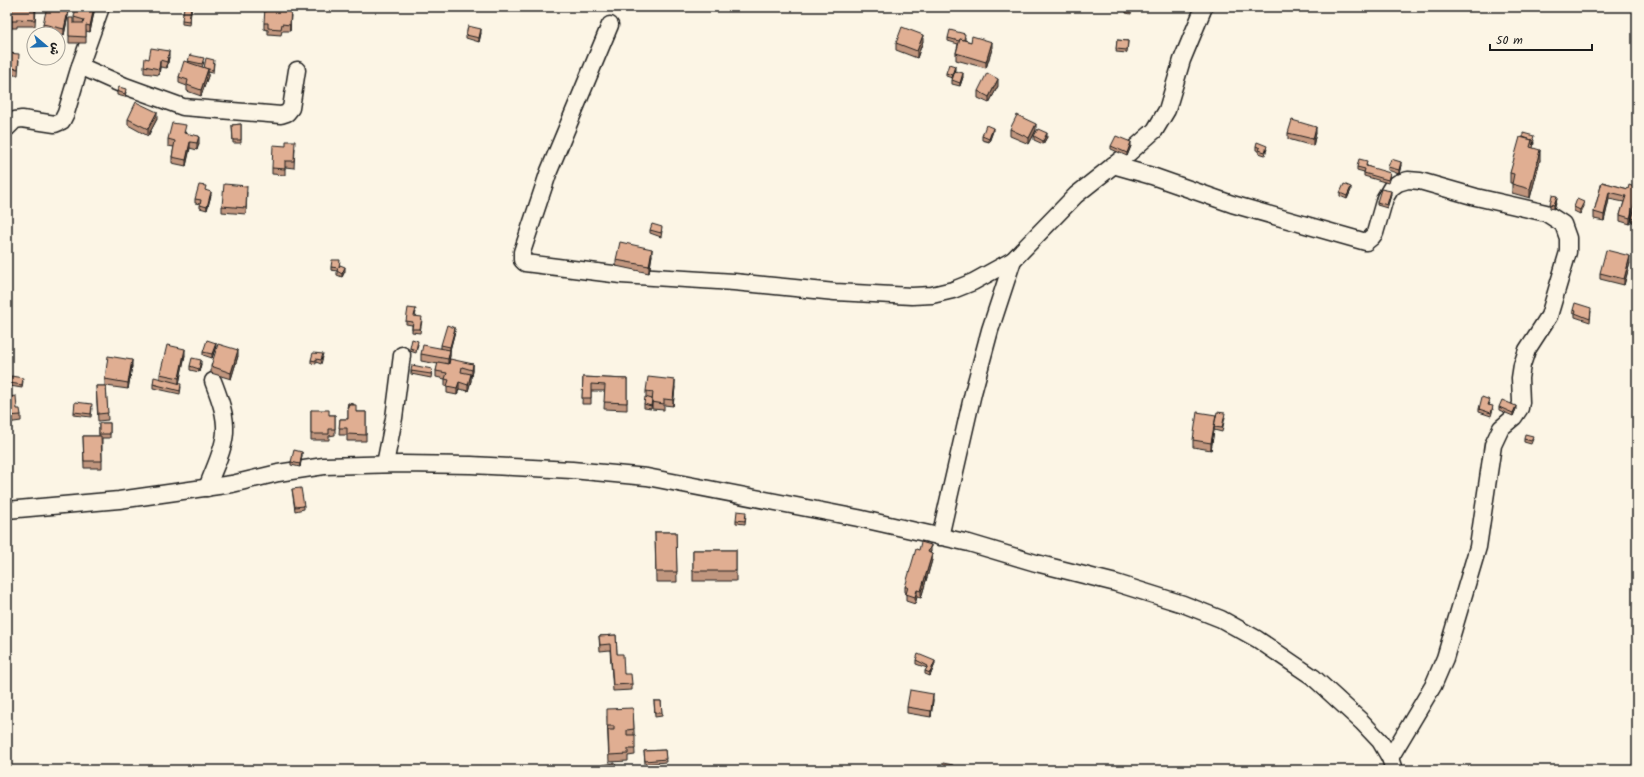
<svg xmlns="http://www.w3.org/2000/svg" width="1644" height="777" font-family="Kalam,'Playpen Sans Arabic',sans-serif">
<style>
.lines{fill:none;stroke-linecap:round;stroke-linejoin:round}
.street-casing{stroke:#1c1c1c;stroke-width:19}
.street{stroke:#fcf5e5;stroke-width:16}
.wall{fill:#c1967e;stroke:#1c1c1c}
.shaded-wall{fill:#9d7a66;stroke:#1c1c1c}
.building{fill:#e0ae92;stroke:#1c1c1c}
</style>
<rect width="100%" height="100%" fill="#fcf5e5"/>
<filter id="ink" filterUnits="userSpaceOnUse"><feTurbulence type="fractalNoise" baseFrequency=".025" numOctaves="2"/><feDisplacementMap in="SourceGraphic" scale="8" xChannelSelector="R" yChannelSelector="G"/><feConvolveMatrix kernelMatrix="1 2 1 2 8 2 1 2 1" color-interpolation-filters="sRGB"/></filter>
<g filter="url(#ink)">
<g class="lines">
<defs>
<g id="street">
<path d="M610,25L549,171L522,252V260L525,263L621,275L734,282L835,292L912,296L932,295L953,290L973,282L1013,260"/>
<path d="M80,66L125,86L183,107L281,115L287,113L291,108L297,70"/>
<path d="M7,128L15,120L22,119L55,124L62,121L66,113L80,66L101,7"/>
<path d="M1113,165L1152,176L1232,204L1366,242L1372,237L1375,233L1385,198L1391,188L1398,183L1408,180L1420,181L1476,197L1546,213L1563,224L1568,238V252L1549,316L1527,350L1522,365L1520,378L1521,402L1520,408L1514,417L1501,428L1493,445L1478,547L1445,658L1433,686L1390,758"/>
<path d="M385,464L394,418L402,355"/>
<path d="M207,488C213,470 224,451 225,432C226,414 219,397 213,381"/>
<path d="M7,510L119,500L232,484L278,473L324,466L401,464L471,465L572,470L647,477L858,518L969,543L1036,563L1116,583L1183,604L1221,619L1257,639L1313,677L1362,722L1380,741L1390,758L1394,770"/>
<path d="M940,537L973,393L990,330L1013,260L1076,195L1129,153L1155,130L1167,110L1182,60L1204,7"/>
</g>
</defs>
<use href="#street" class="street-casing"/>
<use href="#street" class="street"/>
</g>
<g class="wall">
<path d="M12,7H36L35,26H17V28H11Z"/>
<path d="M69,7V11L64,35L43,31V24Z"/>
<path d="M95,7L90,32L86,31V43H69V18L74,23V17Z"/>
<path d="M192,7L189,25L182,24V20Z"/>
<path d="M1126,10H1132L1131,14L1126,13Z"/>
<path d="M291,12L290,31H282L281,35L268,34V30L264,29V23Z"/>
<path d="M481,33L479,42L466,38V35Z"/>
<path d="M965,37V40L992,49L986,68L956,60V53L958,44L948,41V38Z"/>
<path d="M1117,40L1128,41L1127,53L1116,52Z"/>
<path d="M923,41L917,58L896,50V43Z"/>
<path d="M7,53L19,60L18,75H12V81L7,80Z"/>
<path d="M169,57L167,68L160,67L159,75L144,73V66L149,59Z"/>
<path d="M188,61L204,62L202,67L204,68L214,63L213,73L208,72V76L201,96L187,91V86L179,83V77L188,62Z"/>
<path d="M955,69L952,78L946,76V73Z"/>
<path d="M963,77L960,86L952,84V80Z"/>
<path d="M998,86L989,103L978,98V91Z"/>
<path d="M117,91L126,92L125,97L117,95Z"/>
<path d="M128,119H157L148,136L128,125Z"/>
<path d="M241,124V143H233L232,125Z"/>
<path d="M1010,129L1036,130L1029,144L1010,136Z"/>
<path d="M993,131L989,142L982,140V136Z"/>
<path d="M186,132L185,134L199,143L197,150L190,148L186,166L172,163V157L174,147L168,146V139Z"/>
<path d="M1288,133H1316L1313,146L1288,139Z"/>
<path d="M1034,136L1047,137L1043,144L1034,140Z"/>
<path d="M1523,137L1533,140L1534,143L1533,148L1540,160L1530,198L1512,193V183H1510V173Z"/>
<path d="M1111,146H1131L1127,156L1111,149Z"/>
<path d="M1256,146L1267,149L1265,155L1259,153V151L1256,150Z"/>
<path d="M295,148L294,168L285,167V175L272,174V168Z"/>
<path d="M1367,165V166L1390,176L1388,183L1364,176V172L1357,170V167Z"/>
<path d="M1401,165L1399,174L1388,170V167Z"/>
<path d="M1602,182L1628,189L1637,188L1630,224L1620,221V215L1624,202L1609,199L1604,221L1594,219V212Z"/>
<path d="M206,190L211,195L207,210L200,208V204L195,203V199Z"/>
<path d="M1351,190L1347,199L1340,196V193Z"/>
<path d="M247,192L246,214L222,212V206Z"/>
<path d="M1391,195L1387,208L1377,205V202Z"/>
<path d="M1557,199L1554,209L1550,208V204Z"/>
<path d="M1637,204V223L1632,222V218Z"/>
<path d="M1584,206L1580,214L1574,211V207Z"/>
<path d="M650,230L662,231L661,237L650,233Z"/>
<path d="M652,255L649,273L616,266V260Z"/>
<path d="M1630,263L1624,285L1600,279V273Z"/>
<path d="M339,266L345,271L342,277L337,275V271L331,270V267Z"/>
<path d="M1573,310L1591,311L1590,322L1575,317V314L1573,313Z"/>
<path d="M416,312L415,316L422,320L420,333L412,332V325L406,324V321Z"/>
<path d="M455,331L450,350V356L448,364H473V371L472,376H471V381L468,391L459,389L457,395L447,393V386H445V379L436,377V371L438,364L421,361V354L441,348V345Z"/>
<path d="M418,344L416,353L410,351V348Z"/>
<path d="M216,346L212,358L203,355V352Z"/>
<path d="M185,355L179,383L181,387L180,394L153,388V384L160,379V374Z"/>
<path d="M238,356L231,379L211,373V366Z"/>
<path d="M323,357L321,364L316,362V364L311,363V360Z"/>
<path d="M201,364L199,372L190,370V366Z"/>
<path d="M132,366L128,389L106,386L108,420L98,421L96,386H105V379Z"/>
<path d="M411,371L432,372L431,378L411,374Z"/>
<path d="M583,377L627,379V410L604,409L605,391H591V404H582Z"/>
<path d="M23,381L22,388L10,386V383Z"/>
<path d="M675,387L673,406L664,405V410L652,409V402L651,409L644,408V404L646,398V391Z"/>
<path d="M7,397L17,409L21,415V421L7,423Z"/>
<path d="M348,403L354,405L356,412H366V441H347V435H339L340,419H348Z"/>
<path d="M1490,403L1489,405L1493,409L1491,416L1479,412V409Z"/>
<path d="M1499,407L1516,409L1513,416L1499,410Z"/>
<path d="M92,408L91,417L74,415V412Z"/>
<path d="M311,410L329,415H335V435L329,436V440H311Z"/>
<path d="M1225,417L1222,432L1214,430L1211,450L1193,447V440Z"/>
<path d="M99,423H110V438H102V468H84L83,436H99Z"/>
<rect x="7" y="434" width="1" height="29"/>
<path d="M1524,439H1533L1531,444L1524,442Z"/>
<path d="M302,455L300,467L291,465V462Z"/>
<rect x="7" y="467" width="3" height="29"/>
<path d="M292,489L304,506V509L295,511Z"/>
<path d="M746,515L745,524L736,523V520Z"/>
<path d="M655,532H676L677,582H656Z"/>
<rect x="693" y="550" width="43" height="31"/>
<path d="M931,551L930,553L932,560L921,598L917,597L915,604L906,601V593H905V587Z"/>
<path d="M616,635L617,654L624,674L632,684V690L613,691L610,650L600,651L599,636Z"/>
<path d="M916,660L935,664L930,676L925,674V671L927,668L916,664Z"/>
<path d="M933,700L931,717L907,713V707Z"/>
<path d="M654,701H661L662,716L655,717Z"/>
<path d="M633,708L635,755L628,756V761L609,762L607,716Z"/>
<path d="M665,750L666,762L645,764L644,751Z"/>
</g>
<g class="shaded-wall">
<path d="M69,7V11L64,35V29Z"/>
<path d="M94,7H95L90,32V26Z"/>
<path d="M291,7V12L290,31V25Z"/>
<path d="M481,29V33L479,42V38Z"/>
<path d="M923,35V41L917,58V51Z"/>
<path d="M992,42V49L986,68V62Z"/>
<path d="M169,51V57L167,68V62Z"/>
<path d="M160,60V67L159,75V69Z"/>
<path d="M955,66V69L952,78V75Z"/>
<path d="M208,69V76L201,96V90Z"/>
<path d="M963,73V77L960,86V83Z"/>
<path d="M998,79V86L989,103V97Z"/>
<path d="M157,112V119L148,136V129Z"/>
<path d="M1036,124V130L1029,144V138Z"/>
<path d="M1316,127V133L1313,146V139Z"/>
<path d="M993,128V131L989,142V139Z"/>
<path d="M1047,133V137L1043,144V141Z"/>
<path d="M199,136V143L197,150V143Z"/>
<path d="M190,142V148L186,166V160Z"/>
<path d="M1131,142V146L1127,156V153Z"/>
<path d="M1540,150V160L1530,198V189Z"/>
<path d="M1401,162V165L1399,174V170Z"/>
<path d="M1351,187V190L1347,199V196Z"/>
<path d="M1391,191V195L1387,208V205Z"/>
<path d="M211,192V195L207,210V207Z"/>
<path d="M1609,192V199L1604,221V215Z"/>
<path d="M1637,195V201L1630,224V218Z"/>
<path d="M1557,196V199L1554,209V205Z"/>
<path d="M1584,202V206L1580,214V210Z"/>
<path d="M652,249V255L649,273V266Z"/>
<path d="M1630,256V263L1624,285V279Z"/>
<path d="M345,267V271L342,277V274Z"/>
<path d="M455,328V331L450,350V347Z"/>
<path d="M216,343V346L212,358V354Z"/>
<path d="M185,349V355L179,384V378Z"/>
<path d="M238,350V356L231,379V373Z"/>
<path d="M450,350V356L448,366V359Z"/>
<path d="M132,360V366L128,389V383Z"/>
<path d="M201,360V364L199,372V369Z"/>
<path d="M473,364V371L472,376V370Z"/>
<path d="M471,374V381L468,391V385Z"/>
<path d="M675,380V387L673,406V400Z"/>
<path d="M459,382V389L457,395V388Z"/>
<path d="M1516,406V409L1513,416V413Z"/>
<path d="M1216,415L1214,430L1211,450V443Z"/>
<path d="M302,452V455L300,467V464Z"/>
<path d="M931,545V551L928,559V552Z"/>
<path d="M932,554V560L921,598V591Z"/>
<path d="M917,590V597L915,604V597Z"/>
<path d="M935,661V664L930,676V673Z"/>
<path d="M933,694V700L931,717V711Z"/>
</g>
<g class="building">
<path d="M12,7H35V20L17,19V21H11Z"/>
<path d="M47,7H69L64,29L43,24Z"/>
<path d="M76,7H94L90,26L86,25V37L69,36V18H73V23H83L84,20L74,17Z"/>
<path d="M184,7H191L189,21L182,20Z"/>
<path d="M265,7H291L290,25L282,24L281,29L268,28V23H264Z"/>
<path d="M1126,7H1132L1131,11L1126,10Z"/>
<path d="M468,26L481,29L479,38L466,35Z"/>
<path d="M902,27L923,35L917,51L896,43Z"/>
<path d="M950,30L965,34L964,40L960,39L959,41L948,38Z"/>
<path d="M972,36L992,42L986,62L956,53L960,39L971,42Z"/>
<path d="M1117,40L1128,41L1127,50L1116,49Z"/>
<path d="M151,48L169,51L167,62L160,60L159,69L144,66L145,58L149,59Z"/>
<path d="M7,53L19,54L18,69L12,68V74H7Z"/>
<path d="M190,55L204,58L202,64L188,61Z"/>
<path d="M206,58L214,60L213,70L204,68Z"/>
<path d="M184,61L208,69L201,90L187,85L188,80L179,77Z"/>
<path d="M949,64L955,66L952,75L946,73Z"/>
<path d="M955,71L963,73L960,83L952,80Z"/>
<path d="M987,73L998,79L989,97L978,91Z"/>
<path d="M119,87L126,89L125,94L117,91Z"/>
<path d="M136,102L157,112L148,129L128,119Z"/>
<path d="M1017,115L1036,124L1029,138L1010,129Z"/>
<path d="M1292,120L1316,127L1313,139L1288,133Z"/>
<path d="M172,123L186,125L184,133L199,136L197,143L190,142L186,160L172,157L175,141L168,139Z"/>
<path d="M241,124V140H233L232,125Z"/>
<path d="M986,125L993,128L989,139L982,136Z"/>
<path d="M1038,129L1047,133L1043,141L1034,136Z"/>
<path d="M1523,133L1534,136L1533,139L1534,140L1533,145L1532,144V140L1523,137Z"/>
<path d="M1116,136L1131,142L1127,153L1111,146Z"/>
<path d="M1520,137L1532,140L1530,147L1540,150L1530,189L1512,184L1514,174L1510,173Z"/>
<path d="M286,141H295L294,161H285V169L272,168L273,145L286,146Z"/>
<path d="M1257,142L1267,146L1265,152L1259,150L1260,148L1256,146Z"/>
<path d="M1359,159L1367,161L1366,166L1390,173L1388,180L1364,173L1365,169L1357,167Z"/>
<path d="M1391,159L1401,162L1399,170L1388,167Z"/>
<path d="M1602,182L1628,189L1629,185L1637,188V195L1630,218L1620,215L1626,196L1609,192L1604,215L1594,212Z"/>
<path d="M224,184L247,186L246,208L222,206Z"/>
<path d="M1344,184L1351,187L1347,196L1340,193Z"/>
<path d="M199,185L206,186L205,190L211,192L207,207L200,205L201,200L195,199Z"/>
<path d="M1381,189L1391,191L1387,205L1377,202Z"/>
<path d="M1552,195L1557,196L1554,205L1550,204Z"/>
<path d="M1577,199L1584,202L1580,210L1574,207Z"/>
<path d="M1637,204V220L1632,218Z"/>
<path d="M652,224L662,227L661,233L650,230Z"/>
<path d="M620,242L652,249L649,266L616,260Z"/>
<path d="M1606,250L1630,256L1624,279L1600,273Z"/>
<path d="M332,260H340L339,267L340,265L345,267L342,274L337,271L338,268L331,267Z"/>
<path d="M1575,303L1591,308L1590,319L1575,313L1576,311L1573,310Z"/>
<path d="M408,308L416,309L414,316L422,317L420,329H412L413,322L406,321Z"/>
<path d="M447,325L455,328L450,347L441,345Z"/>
<path d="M412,339L418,341L416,350L410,348Z"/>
<path d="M207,340L216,343L212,354L203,352Z"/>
<path d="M218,344L238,350L231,373L211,366Z"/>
<path d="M167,345L185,349L179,378L160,374Z"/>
<path d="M423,345L450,350L448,359L421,354Z"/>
<path d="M313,353L323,354L321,360L316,359V361L311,360Z"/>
<path d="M108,356L132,360L128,383L105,379Z"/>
<path d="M192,358L201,360L199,369L190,366Z"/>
<path d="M450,359L473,364L472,370L462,367L461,372L471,374L468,385L459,382L457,388L447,386L449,380L445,379L447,373L436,371L438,362L449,364Z"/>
<path d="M412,365L432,369L431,374L411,371Z"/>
<path d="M11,376L23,378L22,385L10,383Z"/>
<path d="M154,377L181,384L180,391L153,384Z"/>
<path d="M583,377L627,379V403L604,402L605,385L591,384V398H582Z"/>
<path d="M648,377L675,380L673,400L664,399V404L652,402L653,392L646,391Z"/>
<path d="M96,386H106L108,413L98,414Z"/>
<path d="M16,396L17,409H20L21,415L7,416V397Z"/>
<path d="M645,397L652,399L651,406L644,404Z"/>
<path d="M1482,397L1490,400L1488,405L1493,406L1491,413L1479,409Z"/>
<path d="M1502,400L1516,406L1513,413L1499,407Z"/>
<path d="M75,402L92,404L91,414L74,412Z"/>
<path d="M348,403L354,404V405H348V408H347Z"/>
<path d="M348,405H356V412H366V435L347,434V428H339L340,419H348Z"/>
<path d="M311,410H329V415H335V429H329V434H311Z"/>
<path d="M1197,412L1216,415L1211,443L1193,440Z"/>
<path d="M1217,412L1225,413L1222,428L1214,427Z"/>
<rect x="99" y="423" width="11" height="11"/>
<rect x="7" y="434" width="1" height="22"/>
<path d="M1525,434L1533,436L1531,441L1524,439Z"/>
<path d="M83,436H101L102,461H84Z"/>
<path d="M294,450L302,452L300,464L291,462Z"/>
<rect x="7" y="467" width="3" height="23"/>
<path d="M301,488L304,506L295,507L292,489Z"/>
<path d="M737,511L746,512L745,521L736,520Z"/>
<path d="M655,532H676L677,572H656Z"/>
<path d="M921,542L931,545L928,552L932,554L921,591L917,590L915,597L906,594L908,587H905L916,549L919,550Z"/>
<rect x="693" y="550" width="43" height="21"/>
<path d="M616,635L617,654H623L624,674H631L632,684L613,685L610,644L600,645L599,636Z"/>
<path d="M918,654L935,661L930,673L925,671L928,666L916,660Z"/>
<path d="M910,690L933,694L931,711L907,707Z"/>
<path d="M654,701H661L662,713H655Z"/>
<path d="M633,708L634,729L627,730V735H635V749H628V754L609,755L608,730H614V726H607V709Z"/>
<path d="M665,750L666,759L645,761L644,751Z"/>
<path d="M615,763L616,769L611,770H603L602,765Z"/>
<path d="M943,763L953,765L952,770H941Z"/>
</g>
</g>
<rect width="1644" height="777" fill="none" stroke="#fcf5e5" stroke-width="24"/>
<rect x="12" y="12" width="1620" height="753" fill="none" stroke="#1c1c1c" stroke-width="1.5" filter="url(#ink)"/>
<g transform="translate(46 46) rotate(109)"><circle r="19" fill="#fcf5e5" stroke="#a29e95"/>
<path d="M0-3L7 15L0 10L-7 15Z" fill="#1f6fb2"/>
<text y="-6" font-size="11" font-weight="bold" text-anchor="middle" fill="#1c1c1c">ش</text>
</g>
<path d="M1490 44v6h102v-6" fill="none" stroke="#1c1c1c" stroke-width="2"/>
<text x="1496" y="44" font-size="12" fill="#1c1c1c" stroke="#fcf5e5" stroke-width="3" paint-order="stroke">50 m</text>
</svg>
